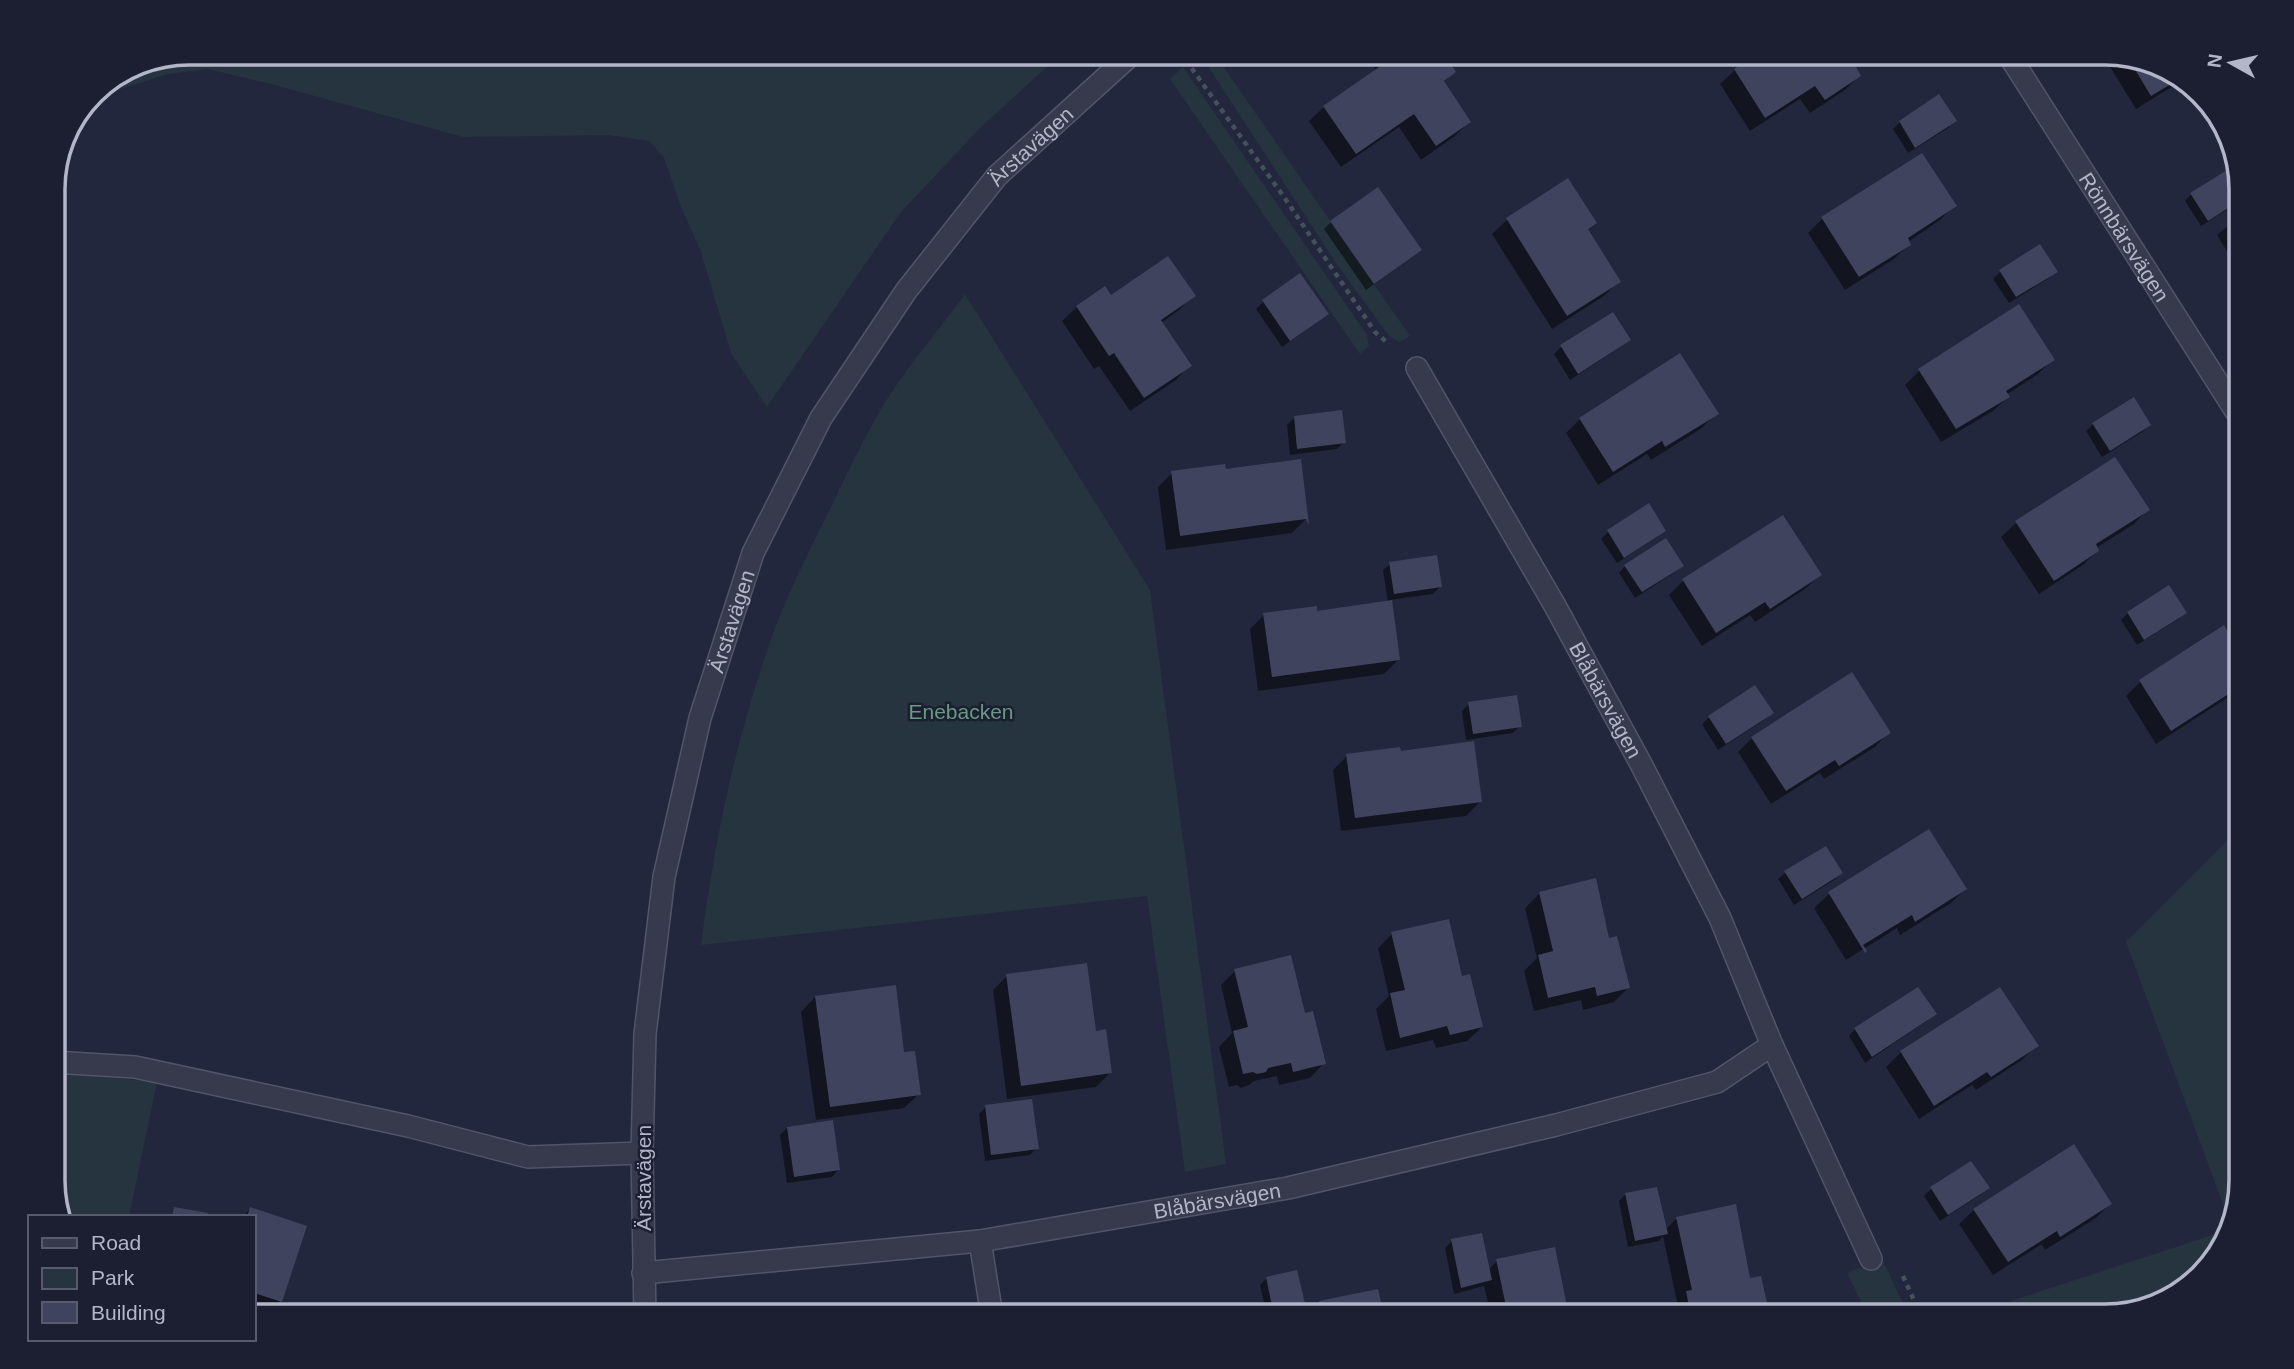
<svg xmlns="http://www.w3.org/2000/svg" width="2294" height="1369" font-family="Helvetica,sans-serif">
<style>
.green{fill:#25343e}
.shadow{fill:#0007}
.building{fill:#3f435d}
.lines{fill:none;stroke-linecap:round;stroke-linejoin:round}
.minor-casing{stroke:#525568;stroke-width:24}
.path{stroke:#43515b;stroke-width:4.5;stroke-dasharray:5 5;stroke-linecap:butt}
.minor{stroke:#373a4d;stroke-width:21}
.labels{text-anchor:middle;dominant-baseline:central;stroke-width:5;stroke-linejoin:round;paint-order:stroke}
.street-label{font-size:21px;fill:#b3b5c8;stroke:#1c1f32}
.park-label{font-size:21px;fill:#6a9983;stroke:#1c1f32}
.rim{fill:none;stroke:#b3b5c8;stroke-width:3.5}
</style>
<rect width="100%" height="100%" fill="#23273d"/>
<g class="green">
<path d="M189,52H1062V53L981,127L901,212L767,407L731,353L701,252L681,207L664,158L649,141L609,135L463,137L275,85L208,69L168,74L88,99L93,92L137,63Z"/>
<path d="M1202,53H1214L1410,336L1400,342L1389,336L1338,266L1200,54Z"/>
<path d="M1183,67L1367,335L1369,346L1360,354L1170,79Z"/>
<path d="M965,294L1150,590L1226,1164L1185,1172L1147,896L701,945C714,842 735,743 769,645C785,598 808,553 830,509C848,471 867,431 889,396C912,361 940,328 965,294Z"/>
<path d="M2241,827V1181L2230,1223L2126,942Z"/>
<path d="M53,1072L157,1082L129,1217H61L53,1189Z"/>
<path d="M2228,1230L2223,1249L2174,1298L2106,1316H2069L2068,1311L2050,1316H1965Z"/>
<path d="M1882,1259L1909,1316H1868L1847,1273Z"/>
</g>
<g class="shadow">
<path d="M1384,52H1441L1454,72L1443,83L1469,122L1455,136L1421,160L1399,127L1341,167L1309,121L1324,107L1376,70L1372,64Z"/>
<path d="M2108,53L2174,71L2183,80L2136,109L2104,57Z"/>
<path d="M1735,70L1859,76L1845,90L1810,113L1800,99L1750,131L1720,84Z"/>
<path d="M1955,121L1948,128L1908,153L1893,129L1900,122Z"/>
<path d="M2231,169L2241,184V201L2201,226L2185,201L2191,194Z"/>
<path d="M1568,181L1587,230L1619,281L1604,296L1552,329L1492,234L1507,220Z"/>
<path d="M1954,206L1940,220L1908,242L1909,245L1894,259L1845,290L1808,233L1822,219Z"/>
<path d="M2241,215V274L2217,235Z"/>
<path d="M1331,222L1413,256L1366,290L1324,229Z"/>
<path d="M2040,246L2055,271L2049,278L2009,303L1993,279L2000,272Z"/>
<path d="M1104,288L1111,297L1194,295L1179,310L1161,323L1190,365L1176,380L1130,411L1099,366L1094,369L1062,321L1077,307Z"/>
<path d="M1263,302L1327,314L1282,347L1256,309Z"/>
<path d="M2019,307L2053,359L2038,374L2006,395L2008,397L1993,411L1941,442L1905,385L1919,371Z"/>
<path d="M1613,314L1629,339L1622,346L1570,380L1554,354L1561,347Z"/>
<path d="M1716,413L1702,428L1651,460L1647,454L1598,485L1566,433L1580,419Z"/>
<path d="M1294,418L1344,442L1337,449L1290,455L1287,425Z"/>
<path d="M2093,424L2149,425L2142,432L2102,457L2086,431Z"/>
<path d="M2115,459L2148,509L2134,524L2096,548L2097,551L2083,565L2039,594L2001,537L2016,523Z"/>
<path d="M1225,471L1307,518L1292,533L1166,550L1158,487L1172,473Z"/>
<path d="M1664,530L1657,537L1617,563L1601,539L1608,532Z"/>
<path d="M1390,564L1440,587L1433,594L1390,600L1398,660L1384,674L1258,691L1250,629L1264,615L1316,613L1388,603L1383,570Z"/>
<path d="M1682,565L1675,572L1635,598L1619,573L1625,566Z"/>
<path d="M1820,575L1805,589L1755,622L1750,615L1702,646L1669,595L1683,581Z"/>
<path d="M2128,613H2185L2178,619L2137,645L2121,620Z"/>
<path d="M2223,628L2241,657V689L2156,744L2126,696L2141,681Z"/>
<path d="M1469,704L1520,726L1513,733L1466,740L1462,711Z"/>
<path d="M1771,713L1764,720L1718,750L1702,724L1709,717Z"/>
<path d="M1889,732L1875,747L1824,779L1820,773L1771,804L1738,752L1752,738Z"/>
<path d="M1399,753L1480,802L1466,816L1341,831L1333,770L1347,756Z"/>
<path d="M1929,831L1965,889L1951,903L1900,935L1897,928L1846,960L1814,908L1829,894Z"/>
<path d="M1826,848L1841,873L1834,880L1794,905L1778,879L1785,873Z"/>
<path d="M1539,894L1607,940L1628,988L1614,1002L1583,1010L1581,1000L1534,1011L1524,971L1537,958L1525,908Z"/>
<path d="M1392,934L1461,978L1482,1027L1467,1041L1436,1048L1433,1040L1386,1051L1376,1009L1389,996L1378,948Z"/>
<path d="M1235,971L1304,1015L1324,1063L1310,1078L1279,1085L1277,1076L1254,1081L1249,1085L1241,1088L1237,1085L1229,1087L1219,1047L1232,1033L1221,985Z"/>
<path d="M1007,976L1095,1033L1110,1073L1096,1087L1007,1099L993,990Z"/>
<path d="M2000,989L2036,1046L2022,1060L1976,1090L1972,1085L1919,1119L1886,1067L1901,1052Z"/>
<path d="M815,997L903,1054L919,1094L904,1108L816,1120L801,1012Z"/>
<path d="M1934,1014L1927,1021L1865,1063L1849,1036L1855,1029Z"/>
<path d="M986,1107L1037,1148L1030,1155L985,1161L979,1114Z"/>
<path d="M787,1128L838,1170L832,1177L787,1183L780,1135Z"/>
<path d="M2074,1147L2110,1204L2096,1218L2045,1250L2042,1244L1993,1275L1959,1224L1974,1210Z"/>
<path d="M1971,1163L1987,1188L1980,1195L1940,1221L1924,1196L1931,1189Z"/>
<path d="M1626,1194L1665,1230L1677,1218L1749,1280L1760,1278L1768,1316H1675L1673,1307L1677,1302L1663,1236L1659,1241L1628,1247L1619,1201Z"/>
<path d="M250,1209L305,1227L280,1301L266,1316L254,1312V1217H243Z"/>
<path d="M1452,1241L1488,1270L1497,1261L1553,1249L1567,1316H1491L1484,1286L1454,1294L1445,1248Z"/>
<path d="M1296,1272L1306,1316H1267L1260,1285L1267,1278Z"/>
<path d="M1377,1291L1383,1316H1306L1320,1303Z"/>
</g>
<g class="building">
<path d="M1388,52H1443L1456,72L1444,81L1471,122L1436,146L1414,114L1356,154L1323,106L1392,58Z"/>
<path d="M1759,52H1848L1861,76L1825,100L1815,86L1765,118L1734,69Z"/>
<path d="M2128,58L2174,71L2181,78L2151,96Z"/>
<path d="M1939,94L1957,121L1915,148L1899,121Z"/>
<path d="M1922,153L1957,206L1908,238L1911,245L1859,277L1821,217Z"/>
<path d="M2232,167L2241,181V200L2208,221L2190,193Z"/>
<path d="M1568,178L1597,223L1588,229L1621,282L1567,316L1506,218Z"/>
<path d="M1378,187L1422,250L1374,284L1330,221Z"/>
<path d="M2241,213V237L2231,219Z"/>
<path d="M2040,244L2058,272L2016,297L1999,270Z"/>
<path d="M1168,256L1196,296L1161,320L1192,366L1144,398L1114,353L1109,356L1076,306L1105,286L1111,295Z"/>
<path d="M1300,273L1329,314L1290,341L1262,300Z"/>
<path d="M2019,304L2055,360L2006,391L2010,397L1956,429L1918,369Z"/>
<path d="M1613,312L1631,340L1578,374L1560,345Z"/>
<path d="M1680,353L1719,414L1665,447L1662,441L1613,472L1579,418Z"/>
<path d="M2134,397L2151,425L2110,451L2092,423Z"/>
<path d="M1342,410L1346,443L1297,449L1294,416Z"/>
<path d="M2115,457L2150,510L2096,544L2099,551L2054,581L2015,521Z"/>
<path d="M1301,459L1309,525L1306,519L1180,536L1171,471L1225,464L1226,469Z"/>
<path d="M1649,503L1666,531L1624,558L1607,530Z"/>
<path d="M1783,515L1822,575L1770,609L1765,602L1716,633L1682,579Z"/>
<path d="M1666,538L1684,566L1642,592L1624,565Z"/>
<path d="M1437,555L1442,587L1394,594L1389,562Z"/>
<path d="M2169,585L2187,613L2144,640L2127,612Z"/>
<path d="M1392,600L1400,660L1272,677L1263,613L1317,606V611Z"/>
<path d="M2224,625L2241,653V686L2171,731L2139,680Z"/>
<path d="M1852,672L1891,733L1839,766L1835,760L1786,791L1751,737Z"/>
<path d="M1755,685L1774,713L1726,744L1708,716Z"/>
<path d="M1517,695L1522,727L1473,734L1468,702Z"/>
<path d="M1474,741L1482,802L1355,818L1346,754L1400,747L1401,751Z"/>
<path d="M1929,829L1967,889L1915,922L1912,915L1863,945L1867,951L1865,953L1828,892Z"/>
<path d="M1826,846L1843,873L1802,899L1784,871Z"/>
<path d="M1596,878L1609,938L1617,936L1630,988L1597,996L1595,987L1548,998L1538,955L1553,951L1539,892Z"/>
<path d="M1449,919L1462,976L1470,974L1483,1027L1450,1035L1447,1026L1400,1038L1390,993L1405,990L1391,932Z"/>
<path d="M1291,955L1305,1013L1313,1011L1326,1064L1293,1072L1291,1063L1268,1068L1266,1072L1257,1074L1253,1072L1243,1074L1233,1031L1248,1027L1234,969Z"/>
<path d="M1087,963L1096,1031L1106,1029L1112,1073L1021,1086L1006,974Z"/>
<path d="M896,985L904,1052L915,1051L921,1095L830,1107L815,996Z"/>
<path d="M1918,987L1937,1014L1872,1057L1854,1028Z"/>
<path d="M2000,987L2039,1046L1991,1077L1987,1072L1934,1106L1900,1051Z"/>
<path d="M1032,1099L1039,1149L991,1155L985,1105Z"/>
<path d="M833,1120L840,1170L794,1177L787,1127Z"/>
<path d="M2074,1144L2112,1204L2060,1237L2057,1231L2008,1262L1973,1209Z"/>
<path d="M1971,1161L1990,1188L1948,1215L1930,1187Z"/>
<path d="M1657,1187L1668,1234L1635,1241L1625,1193Z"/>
<path d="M1736,1204L1750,1278L1761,1276L1770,1316H1691L1686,1291L1692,1290L1676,1217Z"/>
<path d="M174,1207L208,1213L207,1217H172Z"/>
<path d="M250,1207L307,1226L282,1302L254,1293V1217H247Z"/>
<path d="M1482,1233L1492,1280L1461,1288L1451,1239Z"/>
<path d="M1555,1247L1569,1316H1508L1496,1259Z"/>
<path d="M1297,1270L1308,1316H1274L1266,1277Z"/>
<path d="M1378,1289L1384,1316H1322L1319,1301Z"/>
</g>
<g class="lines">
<defs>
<g id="minor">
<path id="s1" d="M2007,52L2241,419"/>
<path id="s2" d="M1417,368L1554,604L1641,764L1720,918L1772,1045L1871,1259"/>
<path d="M53,1062L135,1067L408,1126L528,1157L642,1153"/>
<path d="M980,1241L992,1316"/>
<path id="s3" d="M643,1273L980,1241L1288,1188L1556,1125L1717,1082L1772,1045"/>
<path id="s4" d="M645,1316L642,1153L645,1034L664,877L700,718L753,553L821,418L906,291L997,176L1134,52"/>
</g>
</defs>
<use href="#minor" class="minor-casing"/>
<g class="path">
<path d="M1180,52L1284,197L1375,332L1389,344"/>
<path d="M1903,1276L1921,1316"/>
</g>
<use href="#minor" class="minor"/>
</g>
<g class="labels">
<g class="street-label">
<text stroke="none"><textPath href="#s4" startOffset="1272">Ärstavägen</textPath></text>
<text stroke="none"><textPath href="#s1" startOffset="219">Rönnbärsvägen</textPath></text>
<text stroke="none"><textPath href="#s4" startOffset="705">Ärstavägen</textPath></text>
<text stroke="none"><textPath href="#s2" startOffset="382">Blåbärsvägen</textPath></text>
<text transform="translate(643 1178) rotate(-90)">Ärstavägen</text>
<text stroke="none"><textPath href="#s3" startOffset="579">Blåbärsvägen</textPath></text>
</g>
<g class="park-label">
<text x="961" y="711">Enebacken</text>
</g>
</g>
<path d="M0 0H2294V1369H0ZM189 65H2105A124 124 0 0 1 2229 189V1180A124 124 0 0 1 2105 1304H189A124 124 0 0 1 65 1180V189A124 124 0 0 1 189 65Z" fill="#1c1f32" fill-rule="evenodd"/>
<path class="rim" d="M189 65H2105A124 124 0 0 1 2229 189V1180A124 124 0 0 1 2105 1304H189A124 124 0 0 1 65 1180V189A124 124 0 0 1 189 65Z"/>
<rect x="28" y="1215" width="228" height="126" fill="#1c1f32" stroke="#585b6e" stroke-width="2"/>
<rect x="42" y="1238" width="35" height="10" fill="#373a4d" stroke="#585b6e" stroke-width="2"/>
<text x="91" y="1250" font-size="21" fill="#b3b5c8">Road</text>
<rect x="42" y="1268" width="35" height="21" fill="#25343e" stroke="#585b6e" stroke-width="2"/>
<text x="91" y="1285" font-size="21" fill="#b3b5c8">Park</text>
<rect x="42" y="1302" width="35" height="21" fill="#3f435d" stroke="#585b6e" stroke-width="2"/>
<text x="91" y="1320" font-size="21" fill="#b3b5c8">Building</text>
<g transform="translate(2231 63) rotate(278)" stroke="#1c1f32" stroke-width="5" paint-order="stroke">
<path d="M0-5L12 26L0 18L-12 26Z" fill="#b3b5c8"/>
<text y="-10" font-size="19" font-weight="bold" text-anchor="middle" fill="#b3b5c8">N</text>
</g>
</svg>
